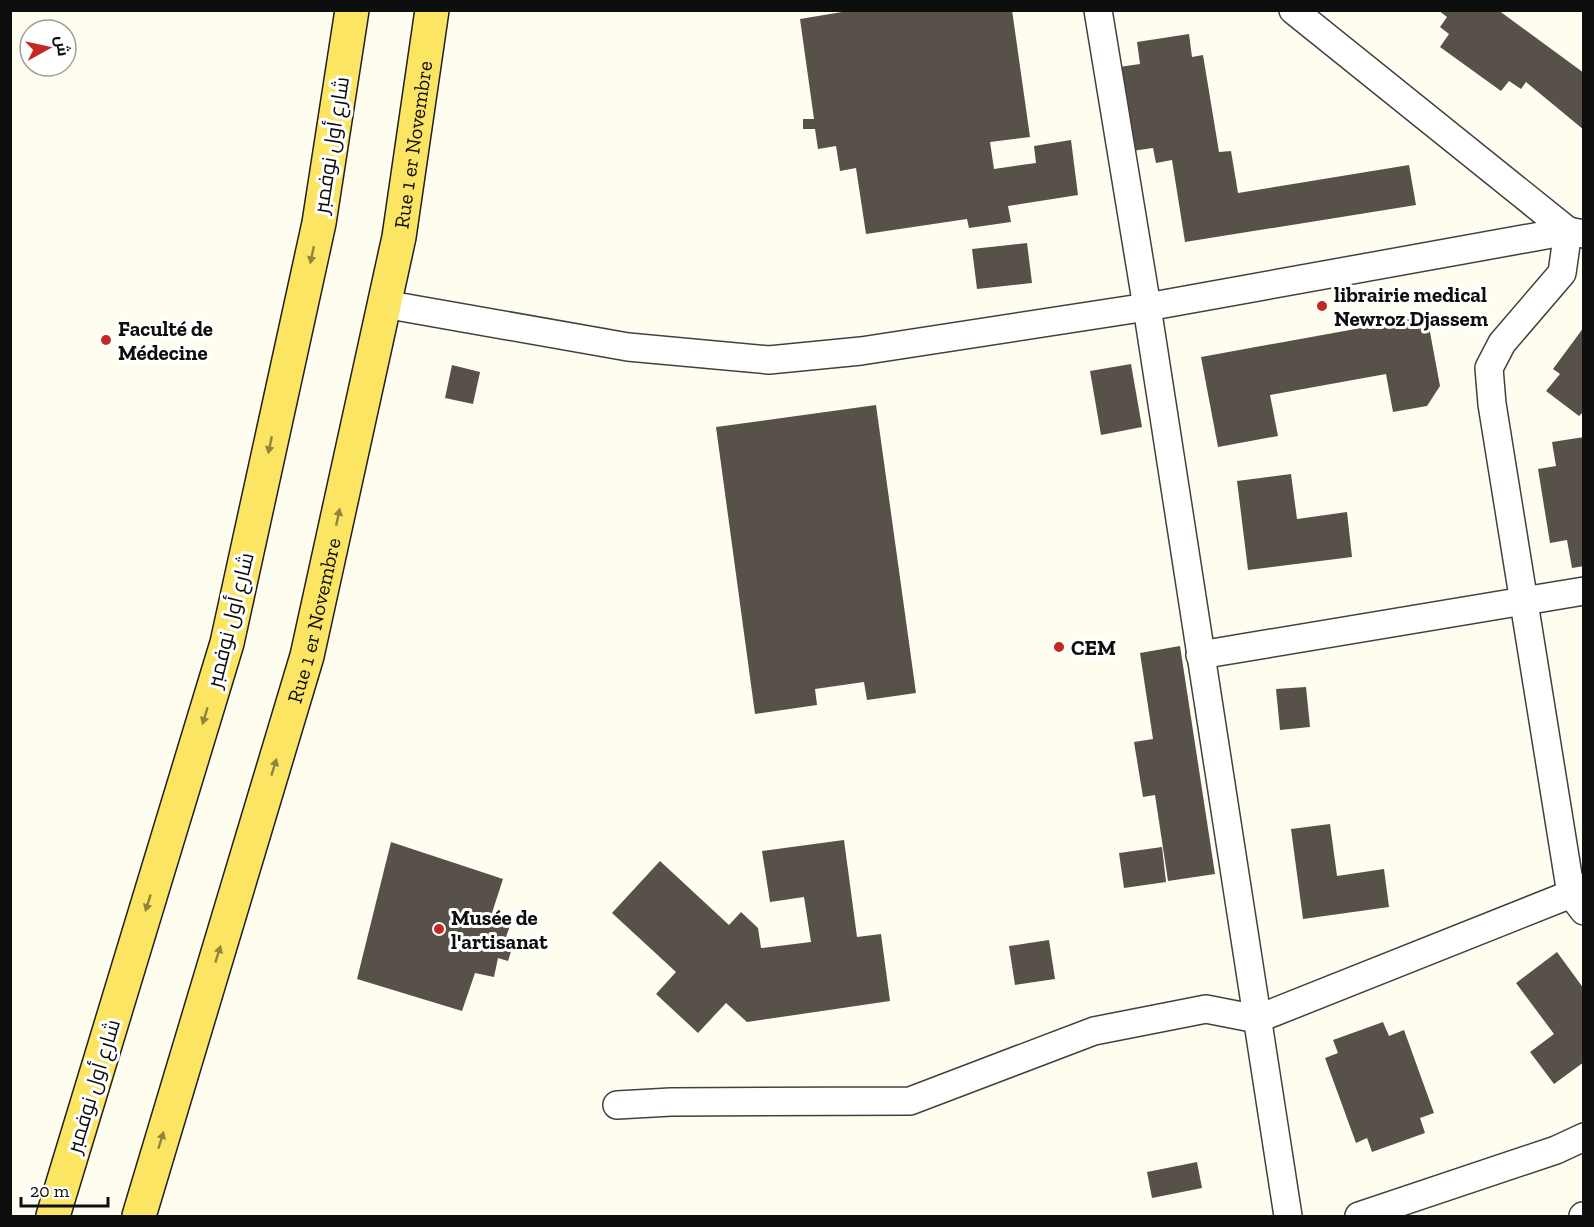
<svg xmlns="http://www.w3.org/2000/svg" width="1594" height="1227" font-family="'Zilla Slab',Cairo,serif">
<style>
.building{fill:#57514a}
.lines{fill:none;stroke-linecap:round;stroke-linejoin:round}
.minor-casing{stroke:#414141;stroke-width:30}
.primary-casing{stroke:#1f1f1f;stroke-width:36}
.minor{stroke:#fff;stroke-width:27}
.primary{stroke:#fce563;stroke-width:33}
.oneway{fill:#91843d}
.poi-dot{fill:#c32922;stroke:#fff;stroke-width:2}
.labels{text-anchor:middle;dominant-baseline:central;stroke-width:6;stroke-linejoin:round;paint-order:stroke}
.street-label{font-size:21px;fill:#0e0e0e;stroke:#fff}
.poi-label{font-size:21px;font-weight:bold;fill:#0e0e0e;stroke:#fff;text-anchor:start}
</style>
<rect width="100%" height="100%" fill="#fffdf0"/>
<g class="building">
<path d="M854,10H1012L1030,137L990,142L994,169L1036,163L1034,146L1071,140L1078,195L1008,206L1011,222L969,228L967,219L866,234L856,168L840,171L836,146L818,149L815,129H803V119H814L800,19Z"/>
<path d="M1438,10H1498L1584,73V130L1526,82L1521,89L1509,81L1501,91L1440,47L1449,34L1440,27L1447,17Z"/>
<path d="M1189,34L1192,57L1203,55L1219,152L1231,151L1238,193L1409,165L1416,205L1185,242L1172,160L1156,163L1153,148L1132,151L1119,67L1140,64L1137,42Z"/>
<path d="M1027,243L1032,283L977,289L972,249Z"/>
<path d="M1427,316L1440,386L1427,406L1393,412L1386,374L1270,395L1278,436L1218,447L1201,357Z"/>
<path d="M1584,327V411L1579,416L1546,391L1560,374L1553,369Z"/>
<path d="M1131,364L1142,427L1101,435L1090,371Z"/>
<path d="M452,365L480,372L473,404L445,398Z"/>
<path d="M876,405L916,693L867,700L864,682L815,689L817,705L755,714L716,427Z"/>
<path d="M1584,437V566L1572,568L1567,540L1550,543L1538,469L1556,466L1552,442Z"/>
<path d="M1291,474L1297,519L1347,512L1352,557L1248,570L1237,481Z"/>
<path d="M1180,646L1215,874L1168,881L1155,795L1143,797L1134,742L1153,739L1140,653Z"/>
<path d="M1306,687L1310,727L1280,730L1276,689Z"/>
<path d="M1330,824L1337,876L1384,869L1389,907L1303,919L1291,829Z"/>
<path d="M844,840L857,937L881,934L890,1001L747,1022L726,1003L698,1033L656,994L676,972L612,913L660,861L729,925L741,912L758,928L761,948L811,942L804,897L770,902L762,851Z"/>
<path d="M391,842L503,879L491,916L512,920L506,937L515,939L508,961L498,958L494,977L475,973L462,1011L357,979Z"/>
<path d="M1162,847L1166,882L1124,888L1119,853Z"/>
<path d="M1049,940L1055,979L1015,985L1009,946Z"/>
<path d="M1557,952L1584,989V1062L1554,1084L1530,1052L1554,1034L1516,983Z"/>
<path d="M1383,1022L1389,1036L1404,1030L1434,1113L1420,1118L1425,1133L1372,1152L1367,1138L1356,1143L1325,1058L1338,1053L1333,1040Z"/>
<path d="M1197,1162L1202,1188L1152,1198L1147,1172Z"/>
</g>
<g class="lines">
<defs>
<g id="minor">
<path d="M1098,10L1147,307L1288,1216"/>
<path d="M1293,10L1568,231L1562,273L1502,343L1489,368L1492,404L1571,894L1584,911"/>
<path d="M384,304L628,347L769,360L861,351L1147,307L1568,231L1584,234"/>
<path d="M1200,655L1584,591"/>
<path d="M617,1105L671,1102L910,1101L1094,1031L1206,1009L1257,1019L1571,894L1584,887"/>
<path d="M1359,1216L1556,1150L1584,1137"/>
<path d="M1583,1216H1584"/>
</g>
<g id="primary">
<path d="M53,1216L227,643L319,223L352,10"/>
<path id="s1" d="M139,1216L307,656L399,237L432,10"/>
</g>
</defs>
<use href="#minor" class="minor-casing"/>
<use href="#primary" class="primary-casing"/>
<use href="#minor" class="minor"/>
<use href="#primary" class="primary"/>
</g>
<defs><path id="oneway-solid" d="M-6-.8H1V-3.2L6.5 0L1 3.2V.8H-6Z" transform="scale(1.5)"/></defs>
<g class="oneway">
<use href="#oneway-solid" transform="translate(312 255) rotate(102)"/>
<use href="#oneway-solid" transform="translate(270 445) rotate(102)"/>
<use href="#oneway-solid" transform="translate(338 517) rotate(-78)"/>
<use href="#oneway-solid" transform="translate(205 716) rotate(107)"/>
<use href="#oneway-solid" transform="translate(274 767) rotate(-73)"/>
<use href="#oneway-solid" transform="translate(148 903) rotate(107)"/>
<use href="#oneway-solid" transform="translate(218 954) rotate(-73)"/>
<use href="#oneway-solid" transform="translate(161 1140) rotate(-73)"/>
</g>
<g class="poi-dot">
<circle cx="1322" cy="306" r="6"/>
<circle cx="106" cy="340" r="6"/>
<circle cx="1059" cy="647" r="6"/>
<circle cx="439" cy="929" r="6"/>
</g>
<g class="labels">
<g class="street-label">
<text transform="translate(331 145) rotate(-81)">شارع أول نوفمبر</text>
<text stroke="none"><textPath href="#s1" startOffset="1107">Rue 1 er Novembre</textPath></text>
<text transform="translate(230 620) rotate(-76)">شارع أول نوفمبر</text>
<text stroke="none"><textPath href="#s1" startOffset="621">Rue 1 er Novembre</textPath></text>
<text transform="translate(93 1086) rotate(-73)">شارع أول نوفمبر</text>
</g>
<g class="poi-label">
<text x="1334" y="294">librairie medical<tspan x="1334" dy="24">Newroz Djassem</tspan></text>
<text x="118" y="328">Faculté de<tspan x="118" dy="24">Médecine</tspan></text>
<text x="1071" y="647">CEM</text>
<text x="451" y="917">Musée de<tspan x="451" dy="24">l'artisanat</tspan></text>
</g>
</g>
<rect width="1594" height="1227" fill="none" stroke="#0e0e0e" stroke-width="24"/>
<g transform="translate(48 48) rotate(82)"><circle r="28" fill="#ffffff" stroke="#9f9f9f" stroke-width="1.5"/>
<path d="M0-4.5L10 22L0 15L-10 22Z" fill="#c32922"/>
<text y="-9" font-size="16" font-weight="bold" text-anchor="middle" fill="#0e0e0e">ش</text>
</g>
<path d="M21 1197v9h87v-9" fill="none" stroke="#0e0e0e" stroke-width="3"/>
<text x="30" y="1197" font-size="18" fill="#0e0e0e" stroke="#ffffff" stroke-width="4.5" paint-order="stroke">20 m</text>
</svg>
